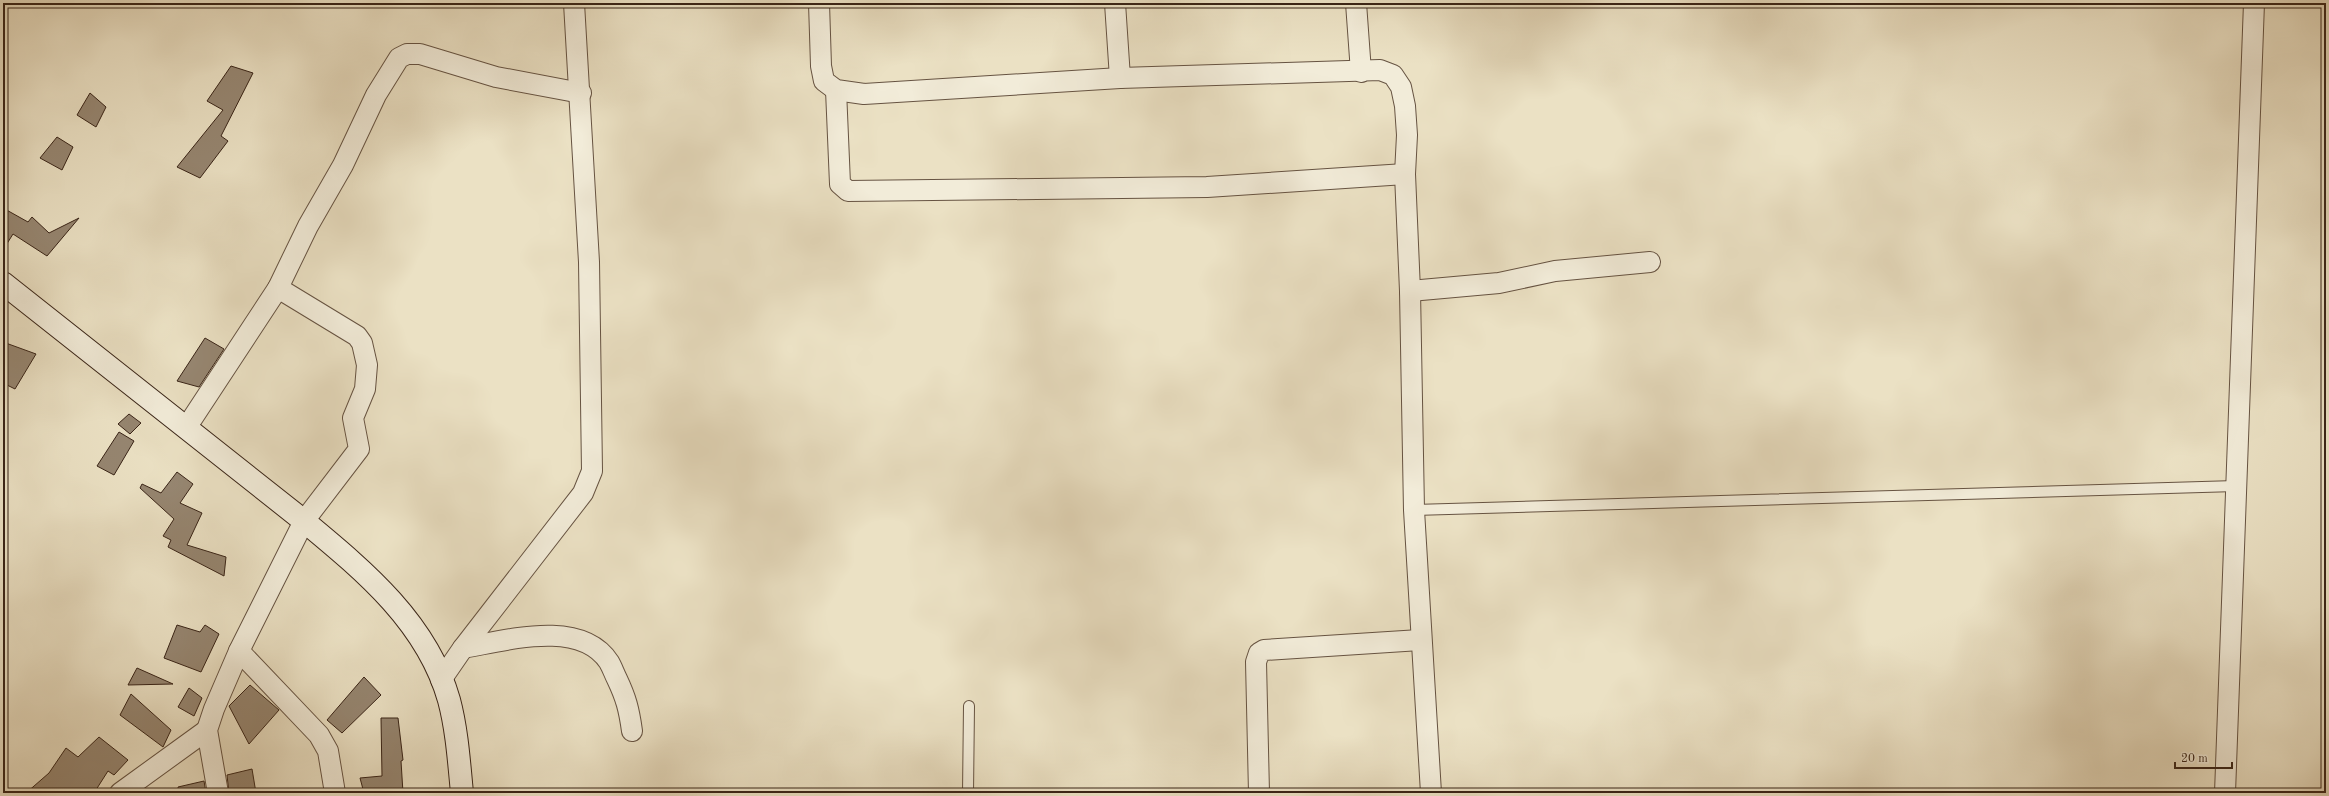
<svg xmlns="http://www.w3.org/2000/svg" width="2329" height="796" font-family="'Old Standard TT',serif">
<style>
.building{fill:#968671;stroke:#392417}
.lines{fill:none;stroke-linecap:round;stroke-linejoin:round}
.service-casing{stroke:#665342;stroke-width:12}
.minor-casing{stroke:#665342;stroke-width:22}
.secondary-casing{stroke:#392417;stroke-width:24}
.service{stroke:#f2ecd9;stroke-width:10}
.minor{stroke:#f2ecd9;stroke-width:20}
.secondary{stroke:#f2ecd9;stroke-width:22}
</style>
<rect width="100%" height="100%" fill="#ebe1c4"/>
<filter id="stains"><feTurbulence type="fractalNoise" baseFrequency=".005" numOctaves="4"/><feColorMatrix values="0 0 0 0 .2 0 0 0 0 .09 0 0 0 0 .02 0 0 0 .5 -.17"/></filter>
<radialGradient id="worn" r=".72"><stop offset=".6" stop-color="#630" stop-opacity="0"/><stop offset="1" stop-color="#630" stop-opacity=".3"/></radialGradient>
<g class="building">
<path d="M231,66L253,73L221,136L228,141L200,178L177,167L223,110L207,101Z"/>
<path d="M90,93L106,107L96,127L77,115Z"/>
<path d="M57,137L73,147L62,170L40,158Z"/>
<path d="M3,208L28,222L32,217L49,233L79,218L47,256L13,234L3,250Z"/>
<path d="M205,338L224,349L199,387L177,381Z"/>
<path d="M3,342L36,354L15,389L3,383Z"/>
<path d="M129,414L141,423L130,434L118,424Z"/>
<path d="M119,432L134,441L114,475L97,466Z"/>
<path d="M177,472L193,484L180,503L202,513L187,545L226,557L224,576L168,547L171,540L163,536L174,519L140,488L142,484L161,493Z"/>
<path d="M177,625L200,632L205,625L219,634L201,672L164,658Z"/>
<path d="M137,668L173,684L128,685Z"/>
<path d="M364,677L381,695L342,733L327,720Z"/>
<path d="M250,685L279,710L249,744L229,706Z"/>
<path d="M189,688L202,698L194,716L178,707Z"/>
<path d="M131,694L171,730L163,747L120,715Z"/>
<path d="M381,718H398L403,760L401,761L403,793H364L360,778L382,776Z"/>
<path d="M99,737L128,760L114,775L108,771L94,793H26L49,773L66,748L78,757Z"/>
<path d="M252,769L256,793H229L227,775Z"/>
<path d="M204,781L206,793H179L178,787Z"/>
</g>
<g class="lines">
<defs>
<g id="service">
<path d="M1414,510L2236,486"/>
<path d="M968,793L969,706"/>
</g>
<g id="minor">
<path d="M819,3L821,66L824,81L836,90L864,94L1120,78L1380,70L1393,75L1401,87L1405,106L1407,135L1405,174L1410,291L1414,510L1431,793"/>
<path d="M1115,3L1120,78"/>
<path d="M1356,3L1361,72"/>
<path d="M836,90L840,184L848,191L1207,187L1405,174"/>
<path d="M1410,291L1499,283L1555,271L1650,262"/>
<path d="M186,428L278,288"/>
<path d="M463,648C505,641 580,618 609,662C612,667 614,673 617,679C626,698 629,709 632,731"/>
<path d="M239,651L319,735L328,751L335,793"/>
<path d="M441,680L463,648L583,493L592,471L589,262L574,3"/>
<path d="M120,793L207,730"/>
<path d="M218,793L207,730L214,709L239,651L304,521L359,449L353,418L365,389L367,365L362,343L357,336L278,288L308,226L343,165L376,95L399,58L407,54H420L496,77L581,93"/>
<path d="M1259,793L1256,662L1259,653L1264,650L1420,640"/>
<path d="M2225,793L2254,3"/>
</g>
<path id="secondary" d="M3,283L304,521C363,570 427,622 449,700C457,730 459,762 462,793"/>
</defs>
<use href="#service" class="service-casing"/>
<use href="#minor" class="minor-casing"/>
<use href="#secondary" class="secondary-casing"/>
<use href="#service" class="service"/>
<use href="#minor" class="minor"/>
<use href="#secondary" class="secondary"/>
</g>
<rect width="2329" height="796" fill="none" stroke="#ebe1c4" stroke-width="16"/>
<rect x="4" y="4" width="2321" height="788" fill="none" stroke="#392417" stroke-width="2"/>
<rect x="8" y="8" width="2313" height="780" fill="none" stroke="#392417"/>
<path d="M2175 762v6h57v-6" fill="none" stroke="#392417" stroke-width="2"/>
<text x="2181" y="762" font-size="12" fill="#392417" stroke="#f2ecd9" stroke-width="3" paint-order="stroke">20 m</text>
<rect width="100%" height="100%" filter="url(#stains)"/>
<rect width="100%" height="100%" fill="url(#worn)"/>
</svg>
